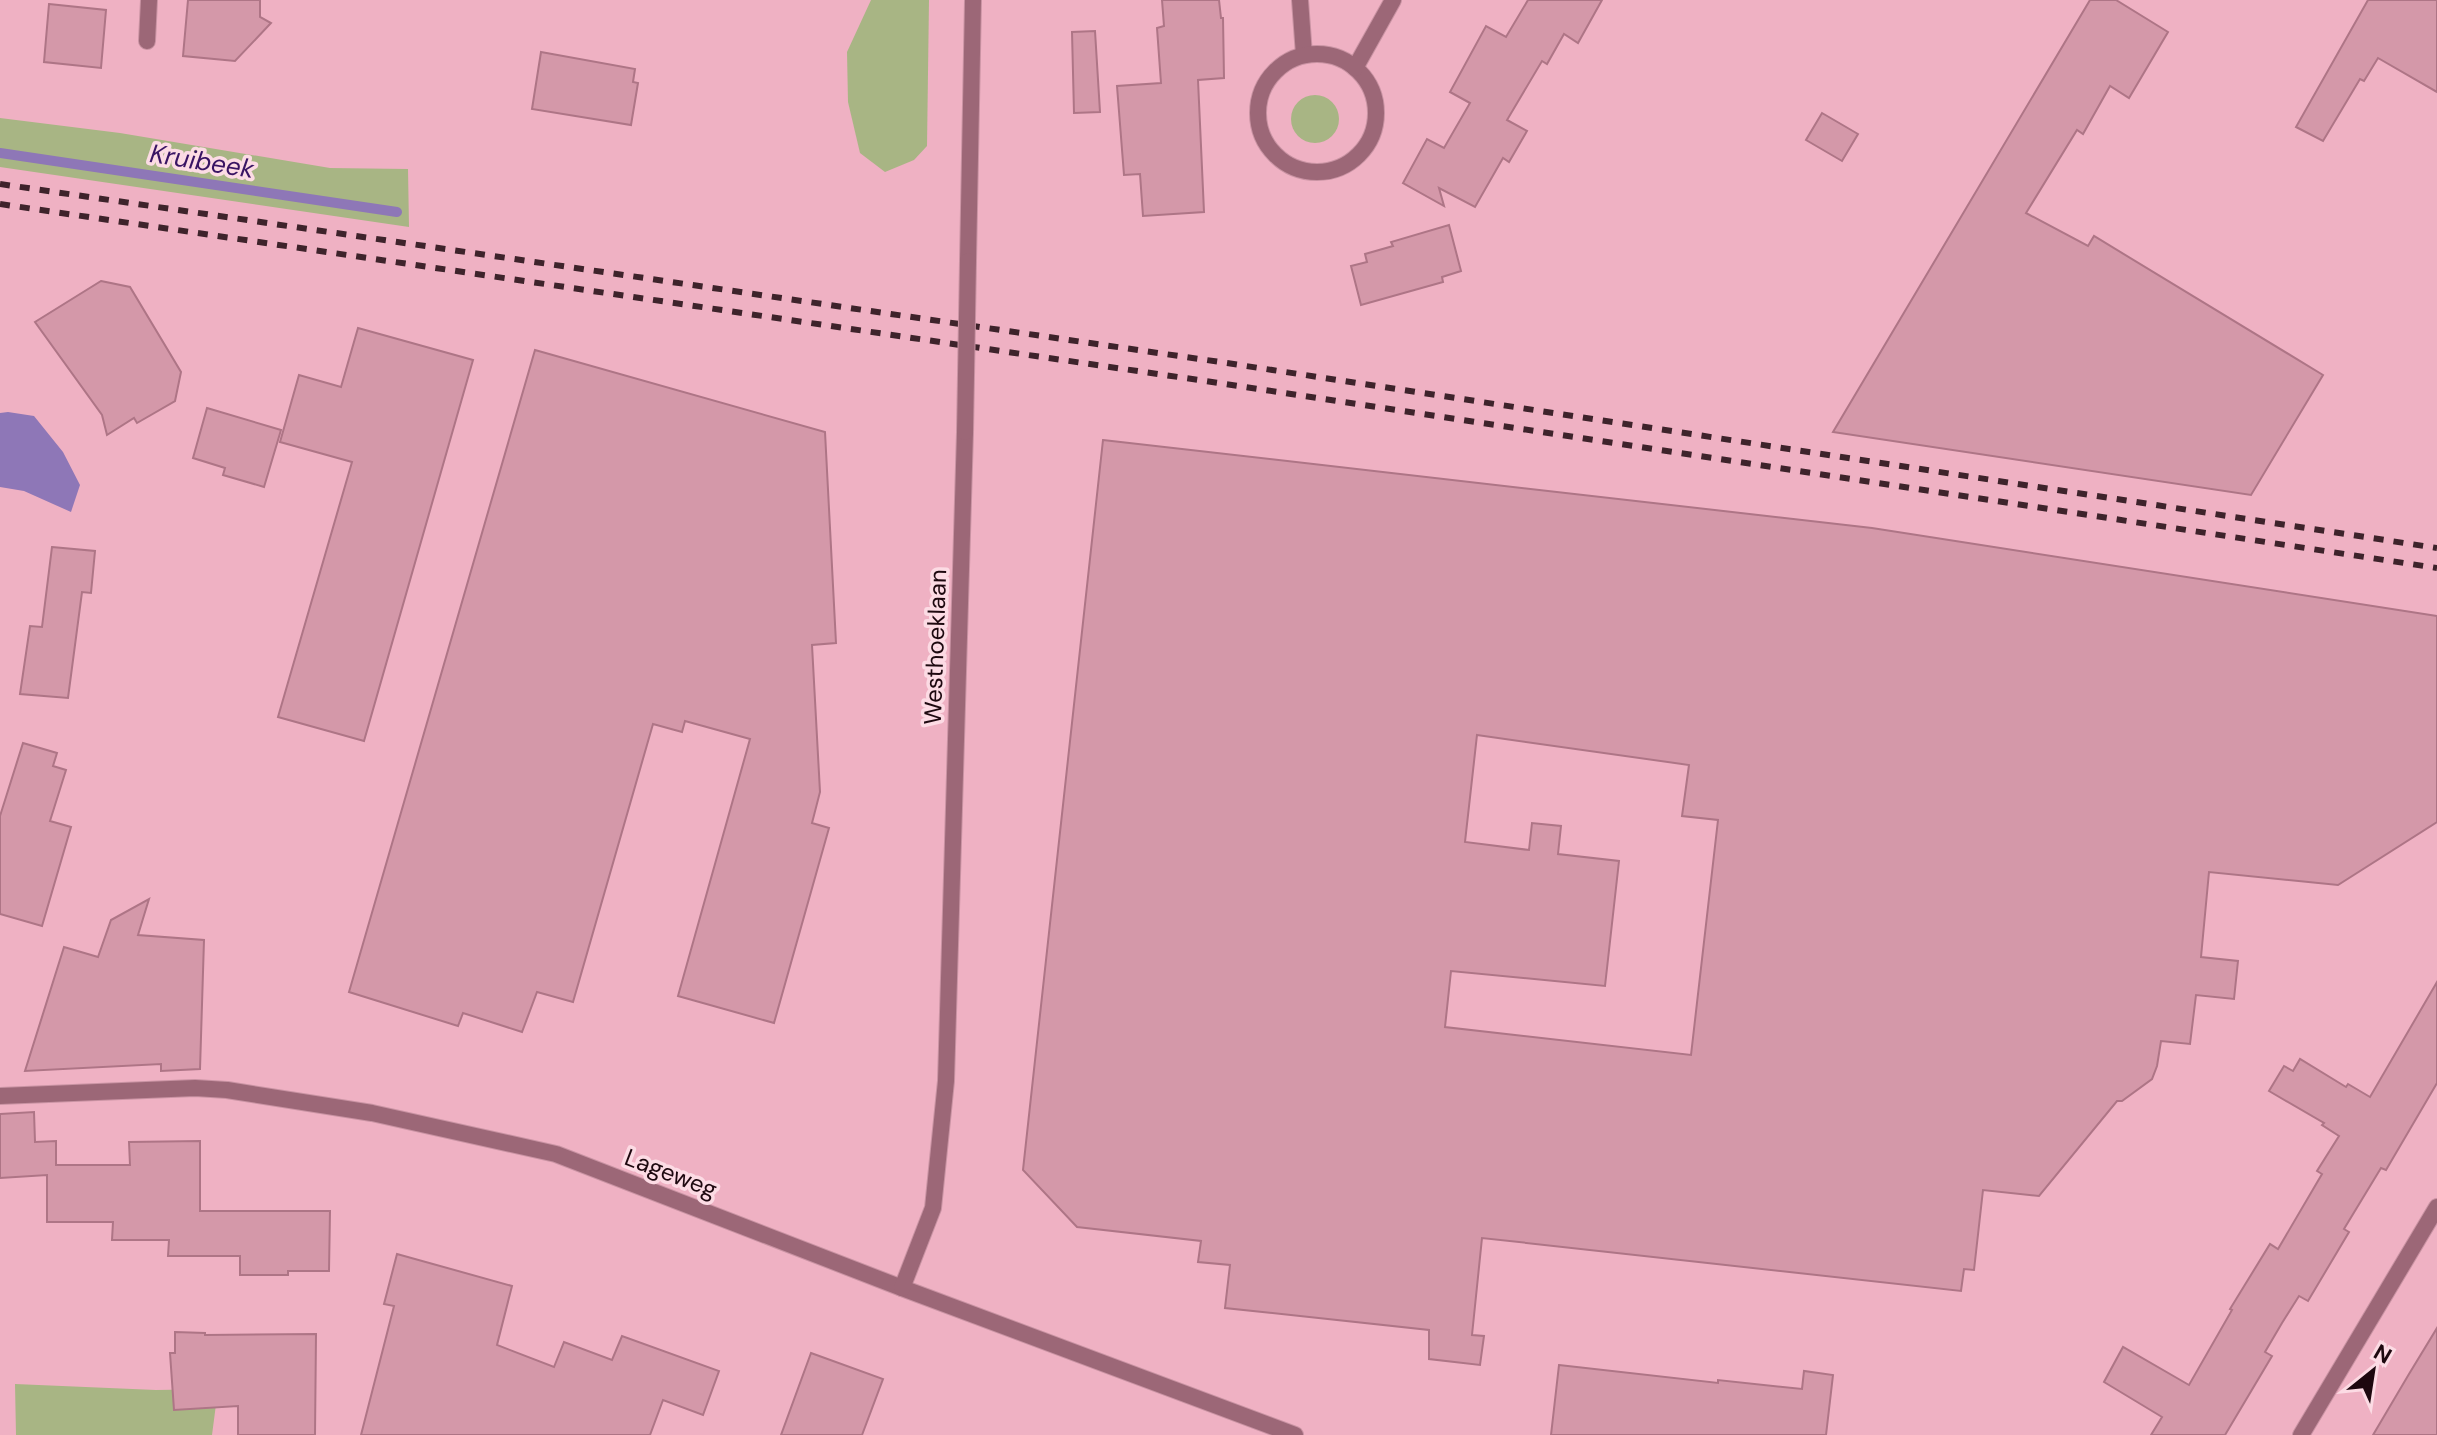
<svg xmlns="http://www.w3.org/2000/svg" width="2437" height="1435" font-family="'DM Sans',sans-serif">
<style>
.green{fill:#a8b584}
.water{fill:#8e77b7}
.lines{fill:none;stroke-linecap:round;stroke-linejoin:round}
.stream{stroke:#8e77b7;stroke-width:10}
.building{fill:#d498a9;stroke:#ae7586;stroke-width:2;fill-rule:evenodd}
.minor-casing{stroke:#c993a3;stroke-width:18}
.minor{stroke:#9c6777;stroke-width:16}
.rail{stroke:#3e232b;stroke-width:6;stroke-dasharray:10 10;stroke-linecap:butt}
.minor-bridge-casing{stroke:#c993a3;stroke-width:18;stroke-linecap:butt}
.minor-bridge{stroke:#9c6777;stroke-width:16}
.labels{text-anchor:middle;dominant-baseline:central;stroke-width:7;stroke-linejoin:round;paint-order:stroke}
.street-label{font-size:24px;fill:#1d080f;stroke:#fcdbe4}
.water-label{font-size:26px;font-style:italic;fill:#391463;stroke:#fcdbe4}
</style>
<rect width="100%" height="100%" fill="#efb1c3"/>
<g class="green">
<path d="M871,0H929L927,146L914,160L885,172L860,153L848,102L847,52Z"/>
<circle cx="1315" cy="119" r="24"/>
<path d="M0,118L120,133L330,168L408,169L409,227L0,167Z"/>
<path d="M15,1384L156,1390L218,1389L212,1435H16Z"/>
</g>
<path class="water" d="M8,412L34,416L63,452L80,485L71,512L24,491L0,487V413Z"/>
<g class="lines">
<path class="stream" d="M0,153L397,212"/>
</g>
<g class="building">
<path d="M188,0H260V17L271,23L235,61L183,56Z"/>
<path d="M1162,0H1219L1221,18H1223L1224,78L1198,80L1204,212L1143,216L1140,174L1124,175L1117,86L1161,83L1157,28L1164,26Z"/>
<path d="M1528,0H1602L1578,43L1564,34L1547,64L1542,61L1507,120L1527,131L1509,162L1503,158L1475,207L1439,188L1444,206L1403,183L1427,139L1444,148L1470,103L1450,92L1486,26L1506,37Z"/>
<path d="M2090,0H2116L2168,32L2129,98L2110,86L2083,134L2077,130L2026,213L2088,246L2094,236L2323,375L2251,495L1833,432Z"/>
<path d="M2368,0H2437V92L2378,58L2364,81L2360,79L2323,141L2296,127Z"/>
<path d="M49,4L106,10L101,68L44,62Z"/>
<path d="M1095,31L1100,112L1074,113L1072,32Z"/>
<path d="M541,52L635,69L633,82L638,83L631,125L532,109Z"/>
<path d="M1822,113L1858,134L1842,161L1806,140Z"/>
<path d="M1449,225L1461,271L1442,277L1443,282L1361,305L1351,266L1367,262L1365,254L1393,246L1391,242Z"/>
<path d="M101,281L130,287L181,372L175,401L137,423L134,418L107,435L102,415L35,322Z"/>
<path d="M358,328L473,360L364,741L278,717L352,462L280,442L299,375L341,387Z"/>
<path d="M535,350L825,432L836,643L812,645L820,792L812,823L829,828L774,1023L678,996L750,739L685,721L682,732L653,724L573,1002L537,992L522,1032L463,1013L458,1026L349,992Z"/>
<path d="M207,408L281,430L264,487L223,475L225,468L193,458Z"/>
<path d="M1103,440L1872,528L2437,616V822L2338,885L2209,872L2201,957L2238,961L2234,999L2196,995L2190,1044L2161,1041L2157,1066L2152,1079L2122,1101H2117L2039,1196L1983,1190L1974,1270L1964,1269L1961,1291L1482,1238L1472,1335L1484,1336L1480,1365L1429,1359V1330L1225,1308L1230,1265L1198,1262L1201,1241L1077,1227L1023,1170ZM1477,735L1689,765L1682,816L1718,820L1691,1055L1445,1027L1451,971L1605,986L1619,861L1558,854L1561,826L1532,823L1529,850L1465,842Z"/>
<path d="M52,547L95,551L91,593L82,592L68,698L20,694L30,626L42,627Z"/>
<path d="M23,743L57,753L53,766L66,770L50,821L71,827L42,926L0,914V816Z"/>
<path d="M149,899L138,935L204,940L200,1069L161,1071V1064L25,1071L64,947L98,957L111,920Z"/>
<path d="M2437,982V1083L2386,1170L2381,1168L2344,1229L2349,1232L2308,1301L2299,1296L2282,1323L2265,1352L2272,1356L2225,1435H2151L2162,1417L2104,1382L2123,1347L2189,1385L2232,1310L2230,1309L2270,1244L2278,1249L2322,1174L2317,1171L2339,1136L2322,1125L2324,1123L2269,1091L2284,1066L2293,1071L2300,1059L2346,1087L2348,1084L2370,1097Z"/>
<path d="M34,1112L35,1142L56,1141V1165H130L129,1142L200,1141V1211H330L329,1271H288V1275H240V1256H168L169,1240H112L113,1222H47V1175L0,1178V1114Z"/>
<path d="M397,1254L512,1286L497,1345L554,1367L564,1342L612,1360L622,1336L719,1371L703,1415L663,1400L650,1435H361L394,1306L384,1304Z"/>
<path d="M2437,1328V1435H2373L2409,1374Z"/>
<path d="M175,1332L205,1333V1335L316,1334L315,1435H238V1406L174,1410L170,1353H175Z"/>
<path d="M811,1353L883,1379L862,1435H781Z"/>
<path d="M1559,1365L1718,1383V1380L1802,1389L1804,1371L1833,1375L1826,1435H1551Z"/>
</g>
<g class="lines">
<defs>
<g id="minor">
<path d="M1300,0L1304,55"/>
<path d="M147,41L149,0"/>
<circle cx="1317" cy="113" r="59"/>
<path d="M1355,68L1393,0"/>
<path d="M968,261L973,0"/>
<path d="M0,1096L195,1088L227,1090L372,1113L556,1154L902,1288L1295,1435"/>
<path d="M902,1288L933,1208L946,1081L965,432"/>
<path d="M2301,1435L2437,1207"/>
</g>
</defs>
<use href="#minor" class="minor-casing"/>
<use href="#minor" class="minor"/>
<g class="rail">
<path d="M0,184L1220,362L2437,548"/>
<path d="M0,204L1219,383L2437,568"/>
</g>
<defs>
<path id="minor-bridge" d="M965,432L968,261"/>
</defs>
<use href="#minor-bridge" class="minor-bridge-casing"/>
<use href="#minor-bridge" class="minor-bridge"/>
</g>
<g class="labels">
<g class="street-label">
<text transform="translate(935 647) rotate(-88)">Westhoeklaan</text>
<text transform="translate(671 1173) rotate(21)">Lageweg</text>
</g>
<g class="water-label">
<text transform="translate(202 161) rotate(9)">Kruibeek</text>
</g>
</g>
<g transform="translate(2373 1371) rotate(30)" stroke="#fcdbe4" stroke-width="6" paint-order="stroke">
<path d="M0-6L14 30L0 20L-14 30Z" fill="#1d080f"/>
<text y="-12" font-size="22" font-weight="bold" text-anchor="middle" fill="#1d080f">N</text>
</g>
</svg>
